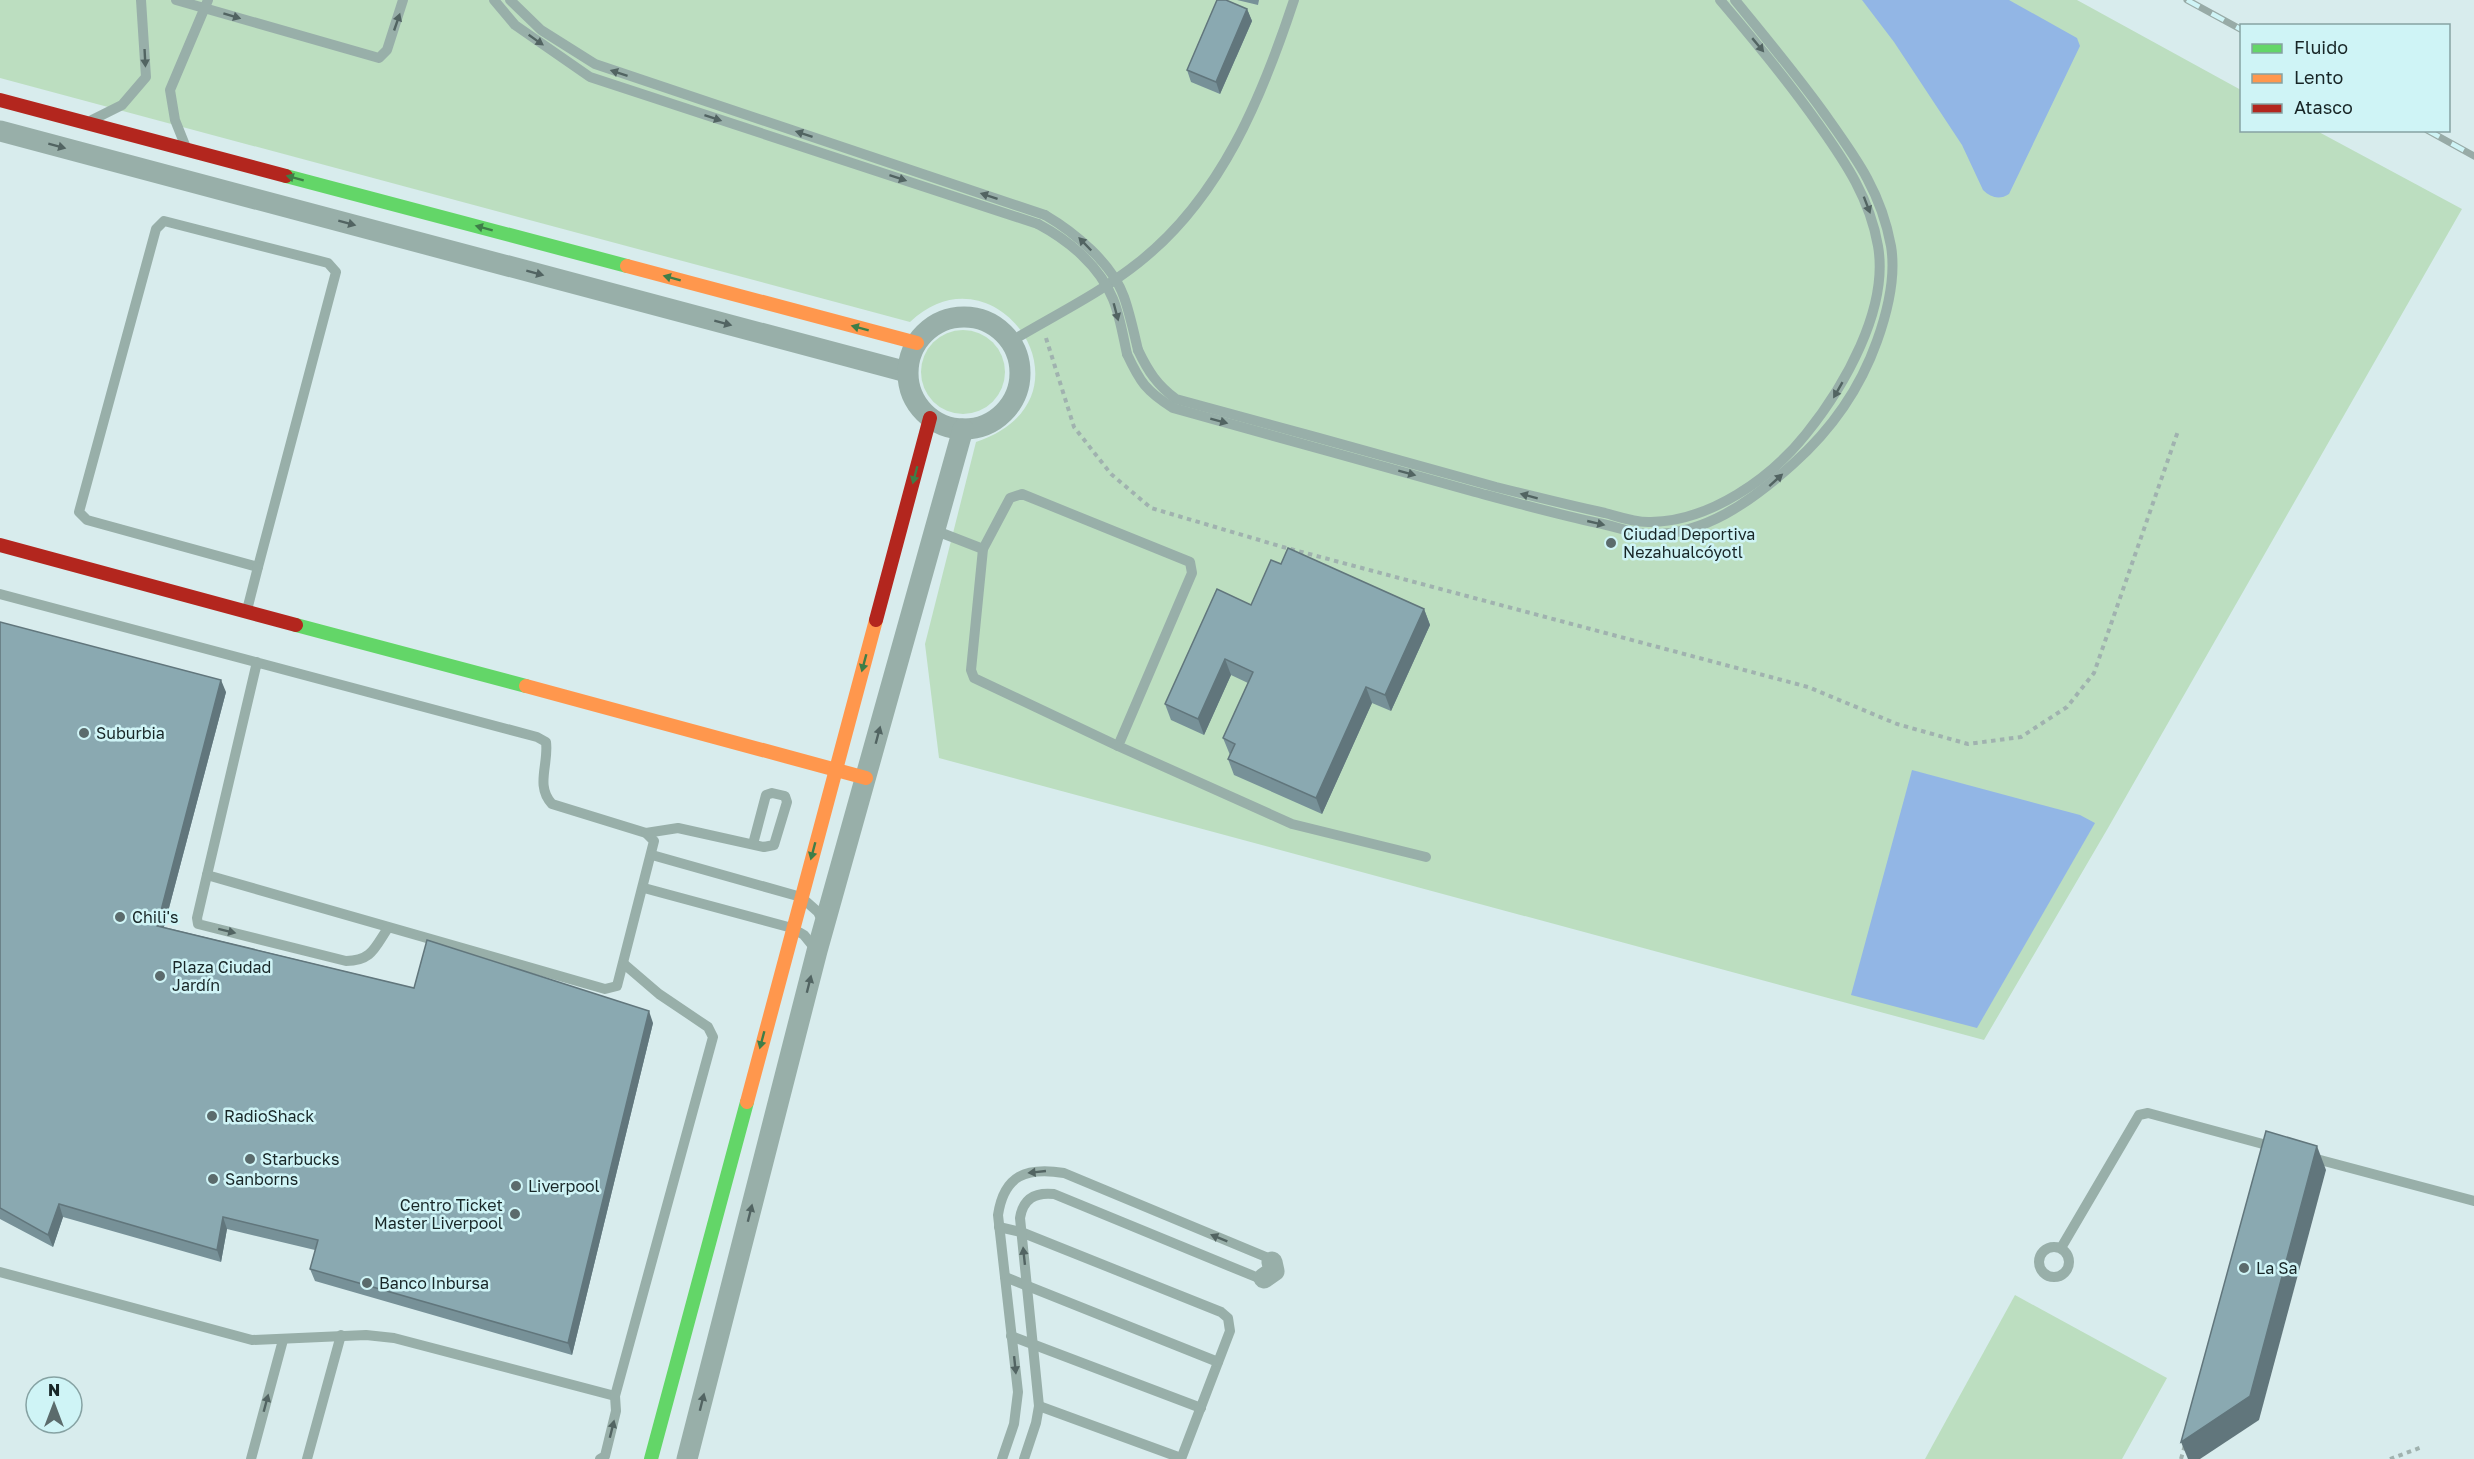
<svg xmlns="http://www.w3.org/2000/svg" width="2474" height="1459" font-family="'Golos Text',sans-serif">
<style>
.green{fill:#bcdec0}
.water{fill:#92b6e5}
.lines{fill:none;stroke-linecap:round;stroke-linejoin:round}
.path{stroke:#a0b2af;stroke-width:4;stroke-dasharray:4.5 4.5;stroke-linecap:butt}
.lane{stroke:#98afa9;stroke-width:10}
.street{stroke:#98afa9;stroke-width:21}
.fast{stroke:#63d668;stroke-width:14}
.slow{stroke:#ff974d;stroke-width:14}
.jam{stroke:#b3261e;stroke-width:14}
.rail-casing{stroke:#98aba7;stroke-width:7}
.rail{stroke:#cff4f6;stroke-width:4.5;stroke-dasharray:14;stroke-linecap:butt}
.lane-bridge{stroke:#98afa9;stroke-width:10}
.wall{fill:#779198}
.shaded-wall{fill:#61767c}
.building{fill:#8aa9b1;stroke:#61767c;stroke-width:1.5}
.oneway{fill:#526462}
.oneway2{fill:#3e7e48}
.poi-dot{fill:#5b6b6c;stroke:#cff4f6;stroke-width:2}
.labels{text-anchor:middle;dominant-baseline:central;stroke-width:5;stroke-linejoin:round;paint-order:stroke}
.poi-label{font-size:16px;fill:#182627;stroke:#cff4f6;text-anchor:start}
</style>
<rect width="100%" height="100%" fill="#d8eced"/>
<g class="green">
<path d="M0,0H2077L2241,90L2242,130L2317,131L2462,209L2108,828L1984,1040L939,758L925,644L976,442C1105,398 996,240 910,322L0,78Z"/>
<circle cx="963" cy="372" r="42"/>
<path d="M2015,1295L2167,1378L2122,1459H1925Z"/>
</g>
<g class="water">
<path d="M1862,0H2009L2077,38L2080,46L2009,194C2000,200 1991,198 1983,190L1962,145L1894,42Z"/>
<path d="M1912,770L2080,815L2095,823L1977,1028L1851,995Z"/>
</g>
<g class="lines">
<g class="path">
<path d="M1046,338L1074,427L1111,474L1151,508L1283,547L1808,687L1897,724L1968,744L2021,737L2067,707L2094,673L2178,431"/>
<path d="M2181,1459L2185,1445"/>
<path d="M2390,1459L2422,1447"/>
</g>
<g class="lane">
<path d="M176,0L379,58L387,50L403,0"/>
<path d="M494,0L515,25L590,77L1038,224"/>
<path d="M510,0L541,30L595,64L1045,215"/>
<path d="M92,120L122,105L146,77L141,0"/>
<path d="M185,145L175,120L170,90L208,0"/>
<path d="M164,221L328,263L336,272L258,567L87,520L79,512L156,229Z"/>
<path d="M1010,342C1053,316 1099,294 1138,263C1221,198 1262,97 1294,0"/>
<path d="M1138,350C1148,371 1157,385 1176,399C1283,428 1389,457 1496,487C1532,496 1568,505 1605,513C1620,517 1636,523 1651,522C1710,521 1770,479 1806,434C1844,387 1889,309 1878,246C1870,199 1846,163 1819,125C1788,81 1755,41 1720,0"/>
<path d="M1127,354C1140,382 1146,391 1173,408C1274,436 1374,464 1475,492C1516,503 1556,514 1598,523C1613,526 1629,532 1645,534C1702,538 1753,500 1793,464C1831,430 1860,389 1877,341C1887,313 1896,276 1891,246C1881,191 1856,158 1824,113C1796,74 1765,37 1735,0"/>
<path d="M934,530L983,549L1010,498L1022,494L1190,562L1192,573L1118,746L1292,824L1426,857"/>
<path d="M983,549L971,670L974,678L1118,746"/>
<path d="M0,594L537,737L546,742C549,764 535,786 552,804L646,833L654,841L617,986L605,989L207,875L257,662"/>
<path d="M247,610L258,567"/>
<path d="M646,833L678,828L764,847L774,845L787,802L785,796L772,793L766,795L753,844"/>
<path d="M652,855L801,897L818,912L823,922"/>
<path d="M207,875L197,918L198,924L346,961C372,961 375,947 388,928"/>
<path d="M644,888L792,928L804,935L817,951"/>
<path d="M2309,1157L2474,1201"/>
<path d="M999,1227L1021,1232L1221,1312L1228,1318L1230,1331L1181,1459"/>
<circle cx="2054" cy="1262" r="15"/>
<path d="M2061,1248L2139,1115L2148,1113L2274,1147"/>
<path d="M0,1272L252,1340L366,1335L394,1338L615,1396"/>
<path d="M1005,1277L1218,1362"/>
<path d="M1011,1336L1201,1408"/>
<path d="M1039,1406L1181,1458"/>
<path d="M251,1459L283,1340"/>
<path d="M307,1459L341,1335"/>
<path d="M600,1459L605,1456L616,1411L615,1396L713,1037L708,1027L659,994L624,964"/>
<path d="M1002,1459L1014,1424L1018,1392L998,1215C1004,1175 1026,1167 1064,1173L1266,1257L1272,1262"/>
<path d="M1024,1459L1036,1423L1039,1406L1020,1218C1023,1199 1035,1192 1054,1194L1256,1277L1264,1278"/>
</g>
<g class="street">
<path d="M0,131L907,372"/>
<circle cx="964" cy="373" r="56"/>
<path d="M1264,1278L1274,1271L1272,1262"/>
<path d="M687,1459L817,951L963,429"/>
</g>
<g class="fast">
<path d="M286,176L627,266"/>
<path d="M296,625L526,686"/>
<path d="M651,1459L747,1102"/>
</g>
<g class="slow">
<path d="M627,266L917,343"/>
<path d="M526,686L866,778"/>
<path d="M747,1102L876,620"/>
</g>
<g class="jam">
<path d="M0,100L286,176"/>
<path d="M0,545L296,625"/>
<path d="M876,620L930,418"/>
</g>
<defs>
<g id="rail">
<path d="M2187,0L2242,30"/>
<path d="M2427,130L2474,156"/>
</g>
</defs>
<use href="#rail" class="rail-casing"/>
<use href="#rail" class="rail"/>
<g class="lane-bridge">
<path d="M1045,215C1074,232 1112,263 1124,297C1130,314 1134,333 1138,350"/>
<path d="M1038,224C1068,240 1099,265 1113,299C1120,316 1123,336 1127,354"/>
</g>
</g>
<g class="wall">
<path d="M1237,0H1259L1258,5Z"/>
<path d="M1247,9L1252,21L1220,94L1191,82L1187,70Z"/>
<path d="M1281,564L1424,609L1430,625L1391,711L1372,703L1322,814L1234,775L1228,759L1230,755L1223,738L1248,683L1231,675L1204,735L1171,720L1165,704L1251,605Z"/>
<path d="M0,622L226,692L164,927L414,988L653,1023L572,1355L315,1281L310,1269L315,1250L227,1229L221,1262L63,1217L53,1247L0,1219Z"/>
</g>
<g class="shaded-wall">
<path d="M1247,9L1252,21L1220,94L1216,82Z"/>
<path d="M1424,609L1430,625L1391,711L1385,695Z"/>
<path d="M1225,659L1231,675L1204,735L1198,719Z"/>
<path d="M221,680L226,692L161,938L157,926Z"/>
<path d="M1366,687L1372,703L1322,814L1316,798Z"/>
<path d="M649,1011L653,1023L572,1355L568,1343Z"/>
<path d="M2317,1146L2326,1170L2259,1420L2200,1459H2188L2181,1442Z"/>
<path d="M59,1204L63,1217L53,1247L48,1235Z"/>
<path d="M223,1217L227,1229L221,1262L217,1250Z"/>
</g>
<g class="building">
<path d="M1217,0H1226L1247,9L1216,82L1187,70Z"/>
<path d="M1288,548L1424,609L1385,695L1366,687L1316,798L1228,759L1235,744L1223,738L1253,672L1225,659L1198,719L1165,704L1217,589L1251,605L1271,560L1281,564Z"/>
<path d="M0,622L221,680L157,926L414,988L427,940L649,1011L568,1343L310,1269L318,1240L223,1217L217,1250L59,1204L48,1235L0,1208Z"/>
<path d="M2266,1131L2317,1146L2250,1396L2181,1442Z"/>
</g>
<defs><path id="oneway-solid" d="M-6-.8H1V-3.2L6.5 0L1 3.2V.8H-6Z" transform="scale(1.5)"/></defs>
<g class="oneway">
<use href="#oneway-solid" transform="translate(232 16) rotate(17)"/>
<use href="#oneway-solid" transform="translate(397 22) rotate(-71)"/>
<use href="#oneway-solid" transform="translate(536 40) rotate(35)"/>
<use href="#oneway-solid" transform="translate(1758 45) rotate(50)"/>
<use href="#oneway-solid" transform="translate(145 58) rotate(87)"/>
<use href="#oneway-solid" transform="translate(619 73) rotate(-162)"/>
<use href="#oneway-solid" transform="translate(713 118) rotate(18)"/>
<use href="#oneway-solid" transform="translate(804 134) rotate(-162)"/>
<use href="#oneway-solid" transform="translate(57 146) rotate(15)"/>
<use href="#oneway-solid" transform="translate(898 178) rotate(18)"/>
<use href="#oneway-solid" transform="translate(989 196) rotate(-162)"/>
<use href="#oneway-solid" transform="translate(1867 205) rotate(69)"/>
<use href="#oneway-solid" transform="translate(347 223) rotate(15)"/>
<use href="#oneway-solid" transform="translate(1085 244) rotate(-134)"/>
<use href="#oneway-solid" transform="translate(535 273) rotate(15)"/>
<use href="#oneway-solid" transform="translate(1116 312) rotate(75)"/>
<use href="#oneway-solid" transform="translate(723 323) rotate(15)"/>
<use href="#oneway-solid" transform="translate(1838 390) rotate(120)"/>
<use href="#oneway-solid" transform="translate(1219 421) rotate(15)"/>
<use href="#oneway-solid" transform="translate(1407 473) rotate(15)"/>
<use href="#oneway-solid" transform="translate(1776 480) rotate(-42)"/>
<use href="#oneway-solid" transform="translate(1529 496) rotate(-165)"/>
<use href="#oneway-solid" transform="translate(1596 523) rotate(13)"/>
<use href="#oneway-solid" transform="translate(878 735) rotate(-75)"/>
<use href="#oneway-solid" transform="translate(227 931) rotate(14)"/>
<use href="#oneway-solid" transform="translate(809 984) rotate(-76)"/>
<use href="#oneway-solid" transform="translate(1037 1172) rotate(174)"/>
<use href="#oneway-solid" transform="translate(750 1213) rotate(-76)"/>
<use href="#oneway-solid" transform="translate(1219 1238) rotate(-158)"/>
<use href="#oneway-solid" transform="translate(1024 1256) rotate(-96)"/>
<use href="#oneway-solid" transform="translate(1015 1365) rotate(84)"/>
<use href="#oneway-solid" transform="translate(702 1402) rotate(-76)"/>
<use href="#oneway-solid" transform="translate(266 1403) rotate(-75)"/>
<use href="#oneway-solid" transform="translate(612 1429) rotate(-76)"/>
</g>
<g class="oneway2">
<use href="#oneway-solid" transform="translate(295 178) rotate(-165)"/>
<use href="#oneway-solid" transform="translate(484 228) rotate(-165)"/>
<use href="#oneway-solid" transform="translate(672 278) rotate(-165)"/>
<use href="#oneway-solid" transform="translate(860 328) rotate(-165)"/>
<use href="#oneway-solid" transform="translate(915 475) rotate(105)"/>
<use href="#oneway-solid" transform="translate(864 663) rotate(105)"/>
<use href="#oneway-solid" transform="translate(813 851) rotate(105)"/>
<use href="#oneway-solid" transform="translate(762 1040) rotate(105)"/>
</g>
<g class="poi-dot">
<circle cx="1611" cy="543" r="6"/>
<circle cx="84" cy="733" r="6"/>
<circle cx="120" cy="917" r="6"/>
<circle cx="160" cy="976" r="6"/>
<circle cx="212" cy="1116" r="6"/>
<circle cx="250" cy="1159" r="6"/>
<circle cx="213" cy="1179" r="6"/>
<circle cx="516" cy="1186" r="6"/>
<circle cx="515" cy="1214" r="6"/>
<circle cx="2244" cy="1268" r="6"/>
<circle cx="367" cy="1283" r="6"/>
</g>
<g class="labels">
<g class="poi-label">
<text x="1623" y="534">Ciudad Deportiva<tspan x="1623" dy="18">Nezahualcóyotl</tspan></text>
<text x="96" y="733">Suburbia</text>
<text x="132" y="917">Chili's</text>
<text x="172" y="967">Plaza Ciudad<tspan x="172" dy="18">Jardín</tspan></text>
<text x="224" y="1116">RadioShack</text>
<text x="262" y="1159">Starbucks</text>
<text x="225" y="1179">Sanborns</text>
<text x="528" y="1186">Liverpool</text>
<text x="503" y="1205" text-anchor="end">Centro Ticket<tspan x="503" dy="18">Master Liverpool</tspan></text>
<text x="2256" y="1268">La Sa</text>
<text x="379" y="1283">Banco Inbursa</text>
</g>
</g>
<rect x="2240" y="24" width="210" height="108" fill="#cff4f6" stroke="#86a2a3" stroke-width="1.5"/>
<rect x="2252" y="44" width="30" height="9" fill="#63d668" stroke="#86a2a3" stroke-width="1.5"/>
<text x="2294" y="54" font-size="18" fill="#182627">Fluido</text>
<rect x="2252" y="74" width="30" height="9" fill="#ff974d" stroke="#86a2a3" stroke-width="1.5"/>
<text x="2294" y="84" font-size="18" fill="#182627">Lento</text>
<rect x="2252" y="104" width="30" height="9" fill="#b3261e" stroke="#86a2a3" stroke-width="1.5"/>
<text x="2294" y="114" font-size="18" fill="#182627">Atasco</text>
<g transform="translate(54 1405)"><circle r="28" fill="#cff4f6" stroke="#86a2a3" stroke-width="1.5"/>
<path d="M0-4.5L10 22L0 15L-10 22Z" fill="#5b6b6c"/>
<text y="-9" font-size="16" font-weight="bold" text-anchor="middle" fill="#182627">N</text>
</g>
</svg>
